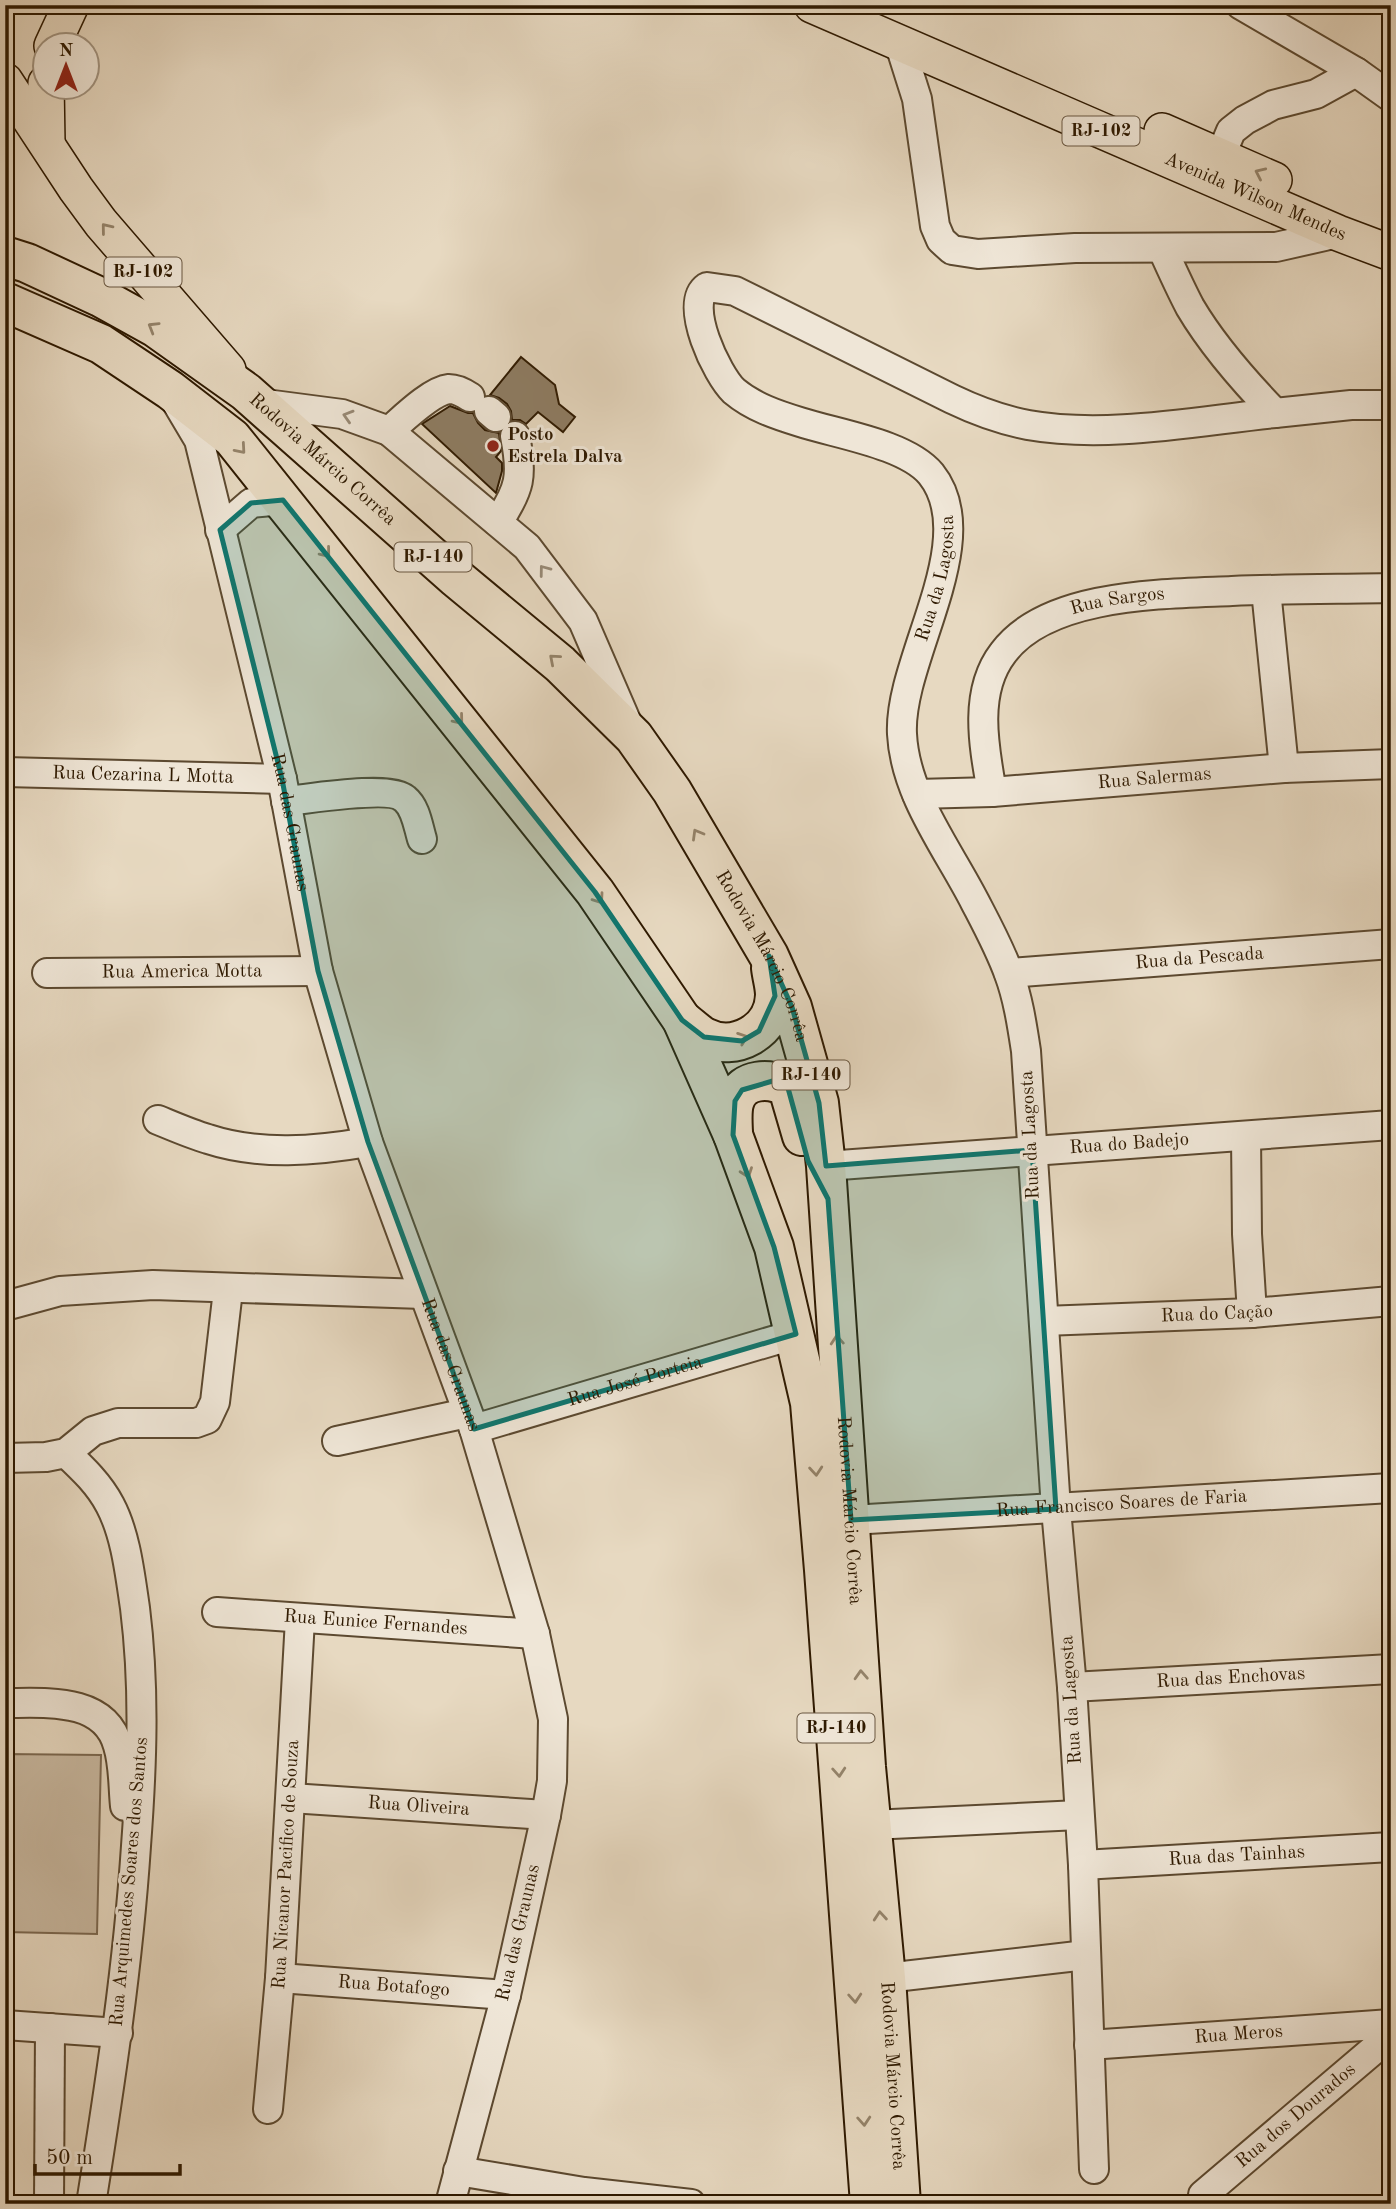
<svg xmlns="http://www.w3.org/2000/svg" width="1396" height="2209" font-family="'Old Standard TT',serif">
<style>
.green{fill:#c8b8a0;stroke:#7b6850;stroke-width:2}
.building{fill:#8e7d64;stroke:#2e1900;stroke-width:2}
.lines{fill:none;stroke-linecap:round;stroke-linejoin:round}
.minor-casing{stroke:#5c4930;stroke-width:32}
.major-casing{stroke:#2e1900;stroke-width:38}
.highway-casing{stroke:#2e1900;stroke-width:42}
.minor{stroke:#efe6d7;stroke-width:28}
.major{stroke:#e7d9c1;stroke-width:35}
.highway{stroke:#e7d9c1;stroke-width:38}
.oneway{stroke:#94836a}
.oneway2{stroke:#988a76}
.marked{fill:#0f766e;fill-opacity:0.2;stroke:#0f766e;stroke-width:5;stroke-linejoin:round}
.poi-dot{fill:#8f2418;stroke:#efe6d7;stroke-width:2.5}
.labels{text-anchor:middle;dominant-baseline:central;stroke-width:6;stroke-linejoin:round;paint-order:stroke}
.shield{fill:#efe6d7;stroke:#685640;stroke-width:2}
.shield-label{font-size:18px;font-weight:bold;fill:#2e1900}
.street-label{font-size:19px;fill:#2e1900;stroke:#efe6d7}
.poi-label{font-size:19px;font-weight:bold;fill:#2e1900;stroke:#efe6d7;text-anchor:start}
</style>
<rect width="100%" height="100%" fill="#e7d9c1"/>
<filter id="stains"><feTurbulence type="fractalNoise" baseFrequency=".00286" numOctaves="4"/><feColorMatrix values="0 0 0 0 .2 0 0 0 0 .09 0 0 0 0 .02 0 0 0 .5 -.17"/></filter>
<radialGradient id="worn" r=".72"><stop offset=".6" stop-color="#630" stop-opacity="0"/><stop offset="1" stop-color="#630" stop-opacity=".3"/></radialGradient>
<path class="green" d="M5,1754L101,1755L97,1934L5,1932Z"/>
<g class="building">
<path d="M521,357L555,385L559,404L575,417L563,432L538,412L526,424L520,420H512L511,411L507,404L499,398L490,395Z"/>
<path d="M450,406L468,413H473L478,423L485,430L499,433L501,451L496,457L502,463V471L496,493L422,424Z"/>
</g>
<g class="lines">
<defs>
<g id="minor">
<path d="M899,42L917,99L935,226L941,240L952,250L978,254L1075,248L1276,247L1338,233"/>
<path d="M1356,72L1391,97"/>
<path d="M1221,155L1231,131L1245,120L1273,105L1316,94L1356,72L1241,5"/>
<path d="M1162,248C1171,268 1180,288 1190,307C1213,346 1244,381 1275,413L1351,405H1391"/>
<path id="s1" d="M177,403L199,440L282,779L318,971L368,1142L474,1429L535,1634L553,1719L552,1781L546,1815L506,1995L450,2204"/>
<path d="M258,403L342,414L389,431L527,547L583,621L628,725"/>
<path d="M489,411L496,417"/>
<path d="M389,431C403,419 431,391 449,389C457,389 464,393 470,397"/>
<path d="M498,522C520,489 523,476 515,436"/>
<path d="M220,530L251,503L283,500"/>
<path d="M1266,590L1284,768"/>
<path id="s2" d="M5,772L282,779"/>
<path id="s3" d="M992,792C984,747 973,692 1003,653C1047,593 1164,594 1232,591C1285,589 1338,589 1391,588"/>
<path id="s4" d="M917,794L992,792L1284,768L1391,764"/>
<path d="M286,801C309,799 390,785 405,799C416,808 418,826 422,839"/>
<path id="s5" d="M47,973L318,971"/>
<path id="s6" d="M1009,973L1391,944"/>
<path d="M158,1120C175,1127 191,1134 208,1139C260,1156 316,1151 368,1142"/>
<path d="M1246,1136L1247,1234L1252,1313"/>
<path id="s7" d="M826,1166L1391,1125"/>
<path d="M5,1306L60,1291L153,1285L423,1294"/>
<path id="s8" d="M1044,1321L1252,1313L1391,1301"/>
<path id="s9" d="M474,1429L796,1334"/>
<path d="M337,1441L467,1413"/>
<path d="M66,1453C83,1469 99,1484 110,1505C126,1535 130,1575 135,1608C145,1688 142,1766 136,1846C128,1966 110,2085 91,2204"/>
<path d="M5,1458L46,1457L66,1453L93,1431L118,1423H196L207,1419L215,1402L228,1290"/>
<path id="s10" d="M851,1520L1391,1488"/>
<path id="s11" d="M217,1612L535,1634"/>
<path id="s12" d="M1072,1687L1391,1669"/>
<path d="M5,1703C46,1703 105,1697 118,1746C124,1765 123,1787 125,1806"/>
<path id="s13" d="M291,1798L546,1815"/>
<path d="M871,1825L1079,1815"/>
<path id="s14" d="M1083,1865L1391,1847"/>
<path id="s15" d="M280,1978L506,1995"/>
<path d="M886,1978L1086,1955"/>
<path d="M5,2025L118,2033"/>
<path id="s16" d="M1089,2045L1391,2024"/>
<path id="s17" d="M268,2109L280,1978L300,1619"/>
<path id="s18" d="M1094,2169L1083,1865L1072,1687L1056,1509L1026,1051C1022,1025 1018,998 1009,974C1000,949 987,925 975,902C948,849 905,795 902,734C898,659 984,540 931,474C906,444 837,434 800,422C777,415 753,407 734,391C717,375 683,304 707,287L735,291L952,399C977,411 1002,420 1028,425C1107,439 1196,421 1275,413"/>
<path d="M458,2171L584,2192L691,2204"/>
<path id="s19" d="M1203,2195L1391,2035"/>
<path d="M49,2204L50,2028"/>
</g>
<g id="major">
<path id="s20" d="M812,5L1338,233L1391,253"/>
<path d="M52,46L71,5"/>
<path d="M5,81L76,189L101,223L228,370"/>
<path d="M46,83L47,143"/>
<path d="M1162,131L1274,180"/>
</g>
<g id="highway">
<path id="s21" d="M5,256L27,263L100,297L156,328L246,392L455,577L560,664L634,737L672,791L769,956L792,1007L819,1103L826,1166L866,1767L886,1978L901,2204"/>
<path d="M5,302L101,344L170,390L232,438L595,892L682,1020L733,1135L774,1247L810,1403L824,1570L870,2204"/>
<path d="M682,1020C689,1025 697,1033 704,1037C735,1053 774,1031 775,995C775,986 772,977 771,968"/>
<path d="M733,1135C733,1125 731,1110 735,1100C742,1078 771,1077 788,1088L802,1136"/>
</g>
</defs>
<use href="#minor" class="minor-casing"/>
<use href="#major" class="major-casing"/>
<use href="#highway" class="highway-casing"/>
<use href="#minor" class="minor"/>
<use href="#major" class="major"/>
<use href="#highway" class="highway"/>
</g>
<defs><path id="oneway-chevron" d="M-2-3.5L2.5 0L-2 3.5" fill="none" stroke-width="1.6" stroke-linecap="round" stroke-linejoin="round" transform="scale(1.75)"/></defs>
<g class="oneway">
<use href="#oneway-chevron" transform="translate(1260 173) rotate(-155)"/>
<use href="#oneway-chevron" transform="translate(106 228) rotate(-129)"/>
<use href="#oneway-chevron" transform="translate(153 327) rotate(-149)"/>
<use href="#oneway-chevron" transform="translate(241 449) rotate(49)"/>
<use href="#oneway-chevron" transform="translate(326 553) rotate(51)"/>
<use href="#oneway-chevron" transform="translate(554 659) rotate(-139)"/>
<use href="#oneway-chevron" transform="translate(459 720) rotate(51)"/>
<use href="#oneway-chevron" transform="translate(697 834) rotate(-120)"/>
<use href="#oneway-chevron" transform="translate(599 899) rotate(55)"/>
<use href="#oneway-chevron" transform="translate(743 1038) rotate(-20)"/>
<use href="#oneway-chevron" transform="translate(747 1173) rotate(70)"/>
<use href="#oneway-chevron" transform="translate(837 1340) rotate(-94)"/>
<use href="#oneway-chevron" transform="translate(816 1471) rotate(85)"/>
<use href="#oneway-chevron" transform="translate(861 1675) rotate(-93)"/>
<use href="#oneway-chevron" transform="translate(839 1772) rotate(86)"/>
<use href="#oneway-chevron" transform="translate(880 1916) rotate(-95)"/>
<use href="#oneway-chevron" transform="translate(855 1998) rotate(86)"/>
<use href="#oneway-chevron" transform="translate(864 2121) rotate(86)"/>
</g>
<g class="oneway2">
<use href="#oneway-chevron" transform="translate(348 416) rotate(-163)"/>
<use href="#oneway-chevron" transform="translate(544 570) rotate(-127)"/>
</g>
<path class="marked" d="M283,500L595,892L682,1020L704,1037L742,1041L759,1031L775,996L769,956L792,1007L819,1103L826,1166L1032,1150L1056,1509L851,1520L828,1199L808,1161L788,1088L776,1080L742,1090L735,1101L733,1135L774,1247L796,1334L474,1429L368,1142L318,971L282,779L220,530L251,503Z"/>
<circle class="poi-dot" cx="493" cy="446" r="7"/>
<g class="labels">
<g class="shield">
<rect x="1062.5" y="116.5" width="77" height="29" rx="5"/>
<rect x="104.5" y="257.5" width="77" height="29" rx="5"/>
<rect x="394.5" y="542.5" width="77" height="29" rx="5"/>
<rect x="772.5" y="1060.5" width="77" height="29" rx="5"/>
<rect x="797.5" y="1713.5" width="77" height="29" rx="5"/>
</g>
<g class="shield-label">
<text x="1101" y="131">RJ-102</text>
<text x="143" y="272">RJ-102</text>
<text x="433" y="557">RJ-140</text>
<text x="811" y="1075">RJ-140</text>
<text x="836" y="1728">RJ-140</text>
</g>
<g class="street-label">
<text stroke="none"><textPath href="#s20" startOffset="483">Avenida Wilson Mendes</textPath></text>
<text stroke="none"><textPath href="#s21" startOffset="380">Rodovia Márcio Corrêa</textPath></text>
<text stroke="none"><textPath href="#s18" startOffset="1624">Rua da Lagosta</textPath></text>
<text stroke="none"><textPath href="#s3" startOffset="273">Rua Sargos</textPath></text>
<text stroke="none"><textPath href="#s2" startOffset="138">Rua Cezarina L Motta</textPath></text>
<text stroke="none"><textPath href="#s4" startOffset="238">Rua Salermas</textPath></text>
<text stroke="none"><textPath href="#s1" startOffset="436">Rua das Graunas</textPath></text>
<text stroke="none"><textPath href="#s21" startOffset="1052">Rodovia Márcio Corrêa</textPath></text>
<text stroke="none"><textPath href="#s6" startOffset="191">Rua da Pescada</textPath></text>
<text stroke="none"><textPath href="#s5" startOffset="135">Rua America Motta</textPath></text>
<text transform="translate(1031 1135) rotate(-93)">Rua da Lagosta</text>
<text stroke="none"><textPath href="#s7" startOffset="304">Rua do Badejo</textPath></text>
<text stroke="none"><textPath href="#s8" startOffset="173">Rua do Cação</textPath></text>
<text stroke="none"><textPath href="#s1" startOffset="1003">Rua das Graunas</textPath></text>
<text stroke="none"><textPath href="#s9" startOffset="168">Rua José Porteia</textPath></text>
<text stroke="none"><textPath href="#s10" startOffset="271">Rua Francisco Soares de Faria</textPath></text>
<text stroke="none"><textPath href="#s21" startOffset="1619">Rodovia Márcio Corrêa</textPath></text>
<text stroke="none"><textPath href="#s11" startOffset="159">Rua Eunice Fernandes</textPath></text>
<text stroke="none"><textPath href="#s12" startOffset="159">Rua das Enchovas</textPath></text>
<text transform="translate(1072 1700) rotate(-94)">Rua da Lagosta</text>
<text stroke="none"><textPath href="#s13" startOffset="128">Rua Oliveira</textPath></text>
<text stroke="none"><textPath href="#s14" startOffset="154">Rua das Tainhas</textPath></text>
<text stroke="none"><textPath href="#s17" startOffset="245">Rua Nicanor Pacifico de Souza</textPath></text>
<text transform="translate(130 1882) rotate(-85)">Rua Arquimedes Soares dos Santos</text>
<text transform="translate(519 1933) rotate(-77)">Rua das Graunas</text>
<text stroke="none"><textPath href="#s15" startOffset="114">Rua Botafogo</textPath></text>
<text stroke="none"><textPath href="#s16" startOffset="150">Rua Meros</textPath></text>
<text stroke="none"><textPath href="#s21" startOffset="2186">Rodovia Márcio Corrêa</textPath></text>
<text stroke="none"><textPath href="#s19" startOffset="122">Rua dos Dourados</textPath></text>
</g>
<g class="poi-label">
<text x="507" y="435">Posto<tspan x="507" dy="22">Estrela Dalva</tspan></text>
</g>
</g>
<rect width="1396" height="2209" fill="none" stroke="#e7d9c1" stroke-width="28"/>
<rect x="7" y="7" width="1382" height="2195" fill="none" stroke="#2e1900" stroke-width="3.5"/>
<rect x="14" y="14" width="1368" height="2181" fill="none" stroke="#2e1900" stroke-width="2"/>
<g transform="translate(66 66)"><circle r="33" fill="#efe6d7" stroke="#a29481" stroke-width="2"/>
<path d="M0-5L12 26L0 18L-12 26Z" fill="#8f2418"/>
<text y="-10" font-size="19" font-weight="bold" text-anchor="middle" fill="#2e1900">N</text>
</g>
<path d="M35 2164v10h145v-10" fill="none" stroke="#2e1900" stroke-width="3.5"/>
<text x="46" y="2164" font-size="21" fill="#2e1900" stroke="#efe6d7" stroke-width="5" paint-order="stroke">50 m</text>
<rect width="100%" height="100%" filter="url(#stains)"/>
<rect width="100%" height="100%" fill="url(#worn)"/>
</svg>
